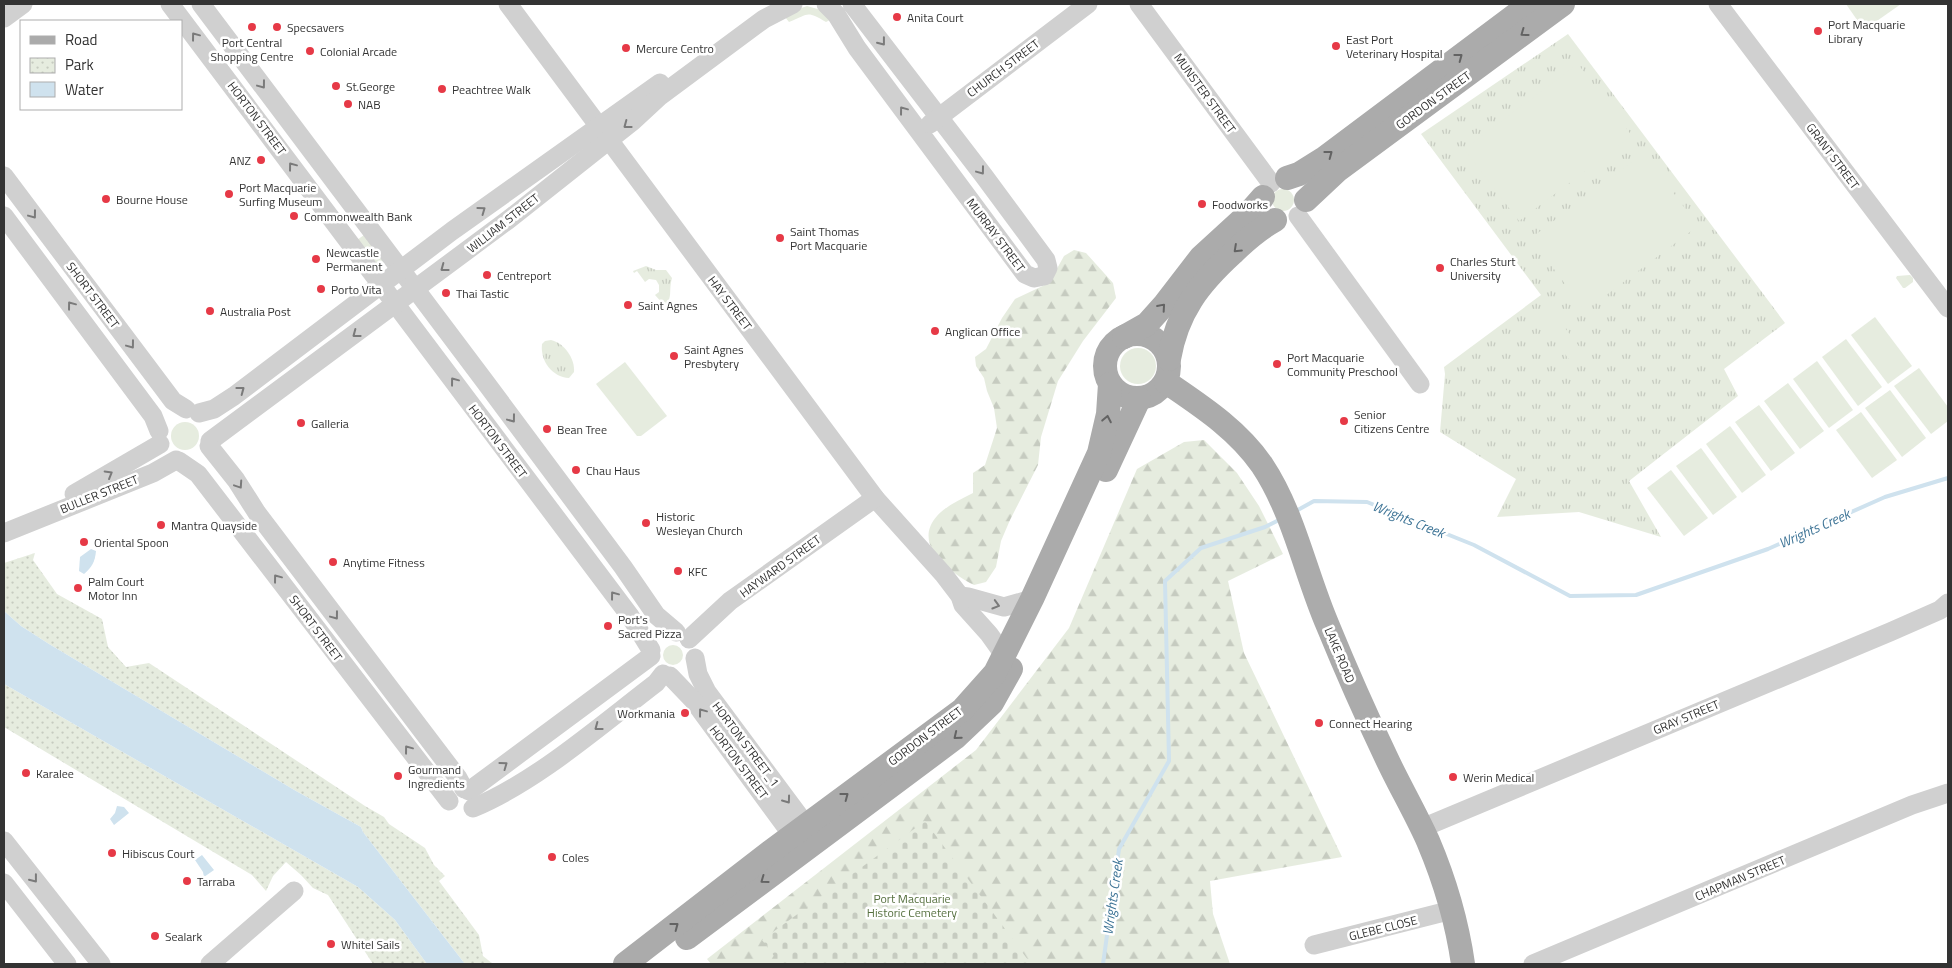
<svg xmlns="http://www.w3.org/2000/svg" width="1952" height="968" font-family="'Titillium Web',sans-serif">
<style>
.grass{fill:url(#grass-tufts)}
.forest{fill:url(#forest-firs)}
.cemetery{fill:url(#cemetery-stones)}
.park{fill:url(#park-dots)}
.garden{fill:#e6ecdf}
.water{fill:#cfe2ee}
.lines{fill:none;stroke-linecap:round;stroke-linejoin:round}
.stream{stroke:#cfe2ee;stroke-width:4}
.minor{stroke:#d0d0d0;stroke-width:19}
.major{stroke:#ababab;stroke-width:24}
.oneway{stroke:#636363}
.oneway2{stroke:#7a7a7a}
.poi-dot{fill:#e63946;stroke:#fff;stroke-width:2}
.labels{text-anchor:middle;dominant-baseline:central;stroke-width:5;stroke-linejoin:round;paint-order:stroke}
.poi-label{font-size:12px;fill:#333;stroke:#fff;text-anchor:start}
.street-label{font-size:12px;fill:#333;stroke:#fff}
.park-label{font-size:12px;fill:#56703f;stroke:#fff}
.water-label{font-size:14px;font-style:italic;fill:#3f7597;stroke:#fff}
</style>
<defs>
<pattern id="grass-tufts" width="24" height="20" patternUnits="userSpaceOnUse" patternTransform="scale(1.25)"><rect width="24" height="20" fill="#e6ecdf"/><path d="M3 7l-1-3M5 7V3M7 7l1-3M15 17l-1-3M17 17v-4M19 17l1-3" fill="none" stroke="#c6cbc0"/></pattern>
<pattern id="forest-firs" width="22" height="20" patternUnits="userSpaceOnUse" patternTransform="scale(1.25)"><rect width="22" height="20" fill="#e6ecdf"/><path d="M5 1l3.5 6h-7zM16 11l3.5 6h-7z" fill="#c6cbc0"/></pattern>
<pattern id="cemetery-stones" width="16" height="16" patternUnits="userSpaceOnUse" patternTransform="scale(1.25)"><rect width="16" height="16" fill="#e6ecdf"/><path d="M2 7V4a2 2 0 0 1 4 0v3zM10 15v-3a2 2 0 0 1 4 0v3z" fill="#c6cbc0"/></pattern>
<pattern id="park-dots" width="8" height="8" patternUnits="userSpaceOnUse" patternTransform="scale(1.25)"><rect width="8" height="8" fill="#e6ecdf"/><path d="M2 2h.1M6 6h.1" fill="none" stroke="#c6cbc0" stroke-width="1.8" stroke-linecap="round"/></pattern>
</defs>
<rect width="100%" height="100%" fill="#fff"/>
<g class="grass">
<path d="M1568,34L1785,323L1724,369L1738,396L1629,481L1661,537L1579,512L1497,517L1516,479L1440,432L1445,374L1444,367L1541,295L1421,134Z"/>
<path d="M646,266L656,270H666L672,278C668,292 674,297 663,309L662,307L664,305L655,295L659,292V285L656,280L649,279L645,282L637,271L634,273L633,271Z"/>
<path d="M551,340C564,343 575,358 574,372L569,378C552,377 540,361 542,344L545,341Z"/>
</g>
<g class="forest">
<path d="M1074,250L1086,253L1113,283L1116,298L1083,341L1058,381L1041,437L1038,465L1010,520L1001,541L996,567L986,582L974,585C951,573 911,545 937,516C946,506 961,499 973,493V473L985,465L997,428L994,408L987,391L984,378L976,366L975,357L986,349L1002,318L1015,299L1049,283L1064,256Z"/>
<path d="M1204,440L1237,473L1259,506L1283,554L1228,581L1244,653L1342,857L1210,881L1213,914L1230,964H711L707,959L976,750L1069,628L1137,469L1184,442Z"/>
</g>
<path class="cemetery" d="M925,821L1031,964H780L762,940Z"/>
<g class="park">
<path d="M35,553L33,560L57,594L102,619L108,647L126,667L149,663L365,806L384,817L389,824L425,848L434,865L445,876L439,881L479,935L483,956L493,964H465L363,832L361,827L296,791L49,644L21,626L4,611V563Z"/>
<path d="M4,684L358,887L395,920L427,964H373L328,895L313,888L301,875L286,862L273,876L266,891L252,875L4,727Z"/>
</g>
<g class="garden">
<path d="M1846,4H1901L1864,30Z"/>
<path d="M807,6L821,10L830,20L826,22C806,10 809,14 789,22L785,17L787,13Z"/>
<path d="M1578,64L1632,136L1519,221L1464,149Z"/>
<path d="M1644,153L1698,226L1585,311L1531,238Z"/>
<circle cx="1283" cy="200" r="11"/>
<path d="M364,235L385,260L378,265L357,240Z"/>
<path d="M1910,275L1913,278V282L1905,288H1903L1896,278L1897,276Z"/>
<path d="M1553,312L1584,353L1571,362L1540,321Z"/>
<path d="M1875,317L1912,366L1888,384L1851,335Z"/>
<path d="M1846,339L1882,387L1858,406L1822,357Z"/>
<circle cx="1138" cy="366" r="18"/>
<path d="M1817,361L1853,410L1829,428L1793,379Z"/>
<path d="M625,362L667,416L641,436H637L596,384Z"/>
<path d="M1919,368L1948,407V421L1931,434L1894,386Z"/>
<path d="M1788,383L1824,431L1800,449L1764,401Z"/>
<path d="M1890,390L1926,438L1902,457L1865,408Z"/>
<path d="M1759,405L1795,453L1771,471L1735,422Z"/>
<path d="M1861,412L1897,460L1872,478L1836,430Z"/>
<circle cx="185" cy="436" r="14"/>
<path d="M1730,426L1766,475L1742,493L1706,444Z"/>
<path d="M1701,448L1737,497L1713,515L1676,466Z"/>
<path d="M1671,470L1708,518L1684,536L1647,488Z"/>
<circle cx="673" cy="655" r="10"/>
</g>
<g class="water">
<path d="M91,549L96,551C95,562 92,567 84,574L79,571L80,557Z"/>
<path d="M4,611L21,626L49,644L296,791L361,827L363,832L465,964H427L395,920L358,887L4,684Z"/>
<path d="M117,806L124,807L129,813L114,825L110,819L115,813Z"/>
<path d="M202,855L214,870L204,877L203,872L195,860Z"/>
</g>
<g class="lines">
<g class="stream">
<path d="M1296,511L1314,501L1367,502L1474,545L1570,596L1636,595L1768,549L1885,497L1948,478"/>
<path d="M1103,964L1119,849L1169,761L1165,581L1201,548L1265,527L1281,519"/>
</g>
<g class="minor">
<path d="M170,4L630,616L651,650"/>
<path d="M201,4L483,379L623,567L656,615L676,632"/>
<path d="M508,4L875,498L944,575L960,596L963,605L989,634L1004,655"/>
<path d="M826,4L836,14L857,48L1025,274L1034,278L1044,276L1048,268L1046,260L984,176L852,4"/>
<path d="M1139,4L1271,183"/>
<path d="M1718,4L1948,308"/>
<path d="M4,18L23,4"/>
<path d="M930,124L1088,4"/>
<path d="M4,176L173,401L186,409"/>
<path d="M4,216L153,416L159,431"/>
<path d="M1298,216L1420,384"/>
<path d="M199,413L214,409L234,396L452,231L660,83"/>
<path d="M210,441L508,220L633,121L660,96L764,19L793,4"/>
<path d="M209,446L236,480L257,513L458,778L464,789"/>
<path d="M179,461L198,474L449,801"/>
<path d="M74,494L160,444"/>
<path d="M4,533L153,473L176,460"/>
<path d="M960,596L968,597L1004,607L1032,599"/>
<path d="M689,639L730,601L875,498"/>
<path d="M695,658L698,674L707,692L814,836"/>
<path d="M670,676L693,700L800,846"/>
<path d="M469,791L651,656"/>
<path d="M473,808C536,782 601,725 656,683L663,674"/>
<path d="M1422,828L1890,632L1940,610L1948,603"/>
<path d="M4,841L101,964"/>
<path d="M4,883L67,964"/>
<path d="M1314,945L1452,910"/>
<path d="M210,964L294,891"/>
<path d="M1533,964L1912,805L1948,793"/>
</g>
<g class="major">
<path d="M1287,178L1299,174L1323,159L1530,4"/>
<path d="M1306,200L1338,170L1563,4"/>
<circle cx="1137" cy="366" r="32"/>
<path d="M1124,337L1147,324L1164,305L1201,257L1248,214L1263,197"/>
<path d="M1169,359C1177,312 1199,284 1233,253C1246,240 1259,229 1275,220"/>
<path d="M1166,382C1201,406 1237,429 1262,465C1294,513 1305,573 1328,626C1346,670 1365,713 1386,757C1399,785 1415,812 1428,841C1445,881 1457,922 1463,964"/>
<path d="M1106,470L1139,399"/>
<path d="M687,938L955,738L992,703L1011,669"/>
<path d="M625,964L770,852L962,710L995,673L1032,599L1099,453L1108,414L1110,384"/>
</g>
</g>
<defs><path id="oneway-chevron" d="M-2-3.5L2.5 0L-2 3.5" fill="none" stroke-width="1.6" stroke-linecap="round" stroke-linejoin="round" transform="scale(1.25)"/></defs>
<g class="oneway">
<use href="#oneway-chevron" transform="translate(1524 33) rotate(144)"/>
<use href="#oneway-chevron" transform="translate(1459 57) rotate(-37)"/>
<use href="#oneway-chevron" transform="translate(1329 154) rotate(-37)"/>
<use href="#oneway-chevron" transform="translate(1237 249) rotate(137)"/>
<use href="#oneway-chevron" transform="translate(1162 307) rotate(-49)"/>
<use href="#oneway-chevron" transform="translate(1107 419) rotate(-79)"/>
<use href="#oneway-chevron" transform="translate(957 736) rotate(141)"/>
<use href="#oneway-chevron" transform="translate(845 796) rotate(-37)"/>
<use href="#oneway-chevron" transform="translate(764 880) rotate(144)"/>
<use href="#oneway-chevron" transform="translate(675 926) rotate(-37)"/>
</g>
<g class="oneway2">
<use href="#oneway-chevron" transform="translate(195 36) rotate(-127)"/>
<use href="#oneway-chevron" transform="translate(882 42) rotate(52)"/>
<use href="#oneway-chevron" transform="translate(262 85) rotate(53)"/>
<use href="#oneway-chevron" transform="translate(903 110) rotate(-127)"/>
<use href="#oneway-chevron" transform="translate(627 125) rotate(143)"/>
<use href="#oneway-chevron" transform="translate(292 166) rotate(-127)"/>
<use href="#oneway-chevron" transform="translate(981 171) rotate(53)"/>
<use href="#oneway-chevron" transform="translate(482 210) rotate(-36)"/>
<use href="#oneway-chevron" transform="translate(33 215) rotate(53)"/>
<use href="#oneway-chevron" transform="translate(444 268) rotate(143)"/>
<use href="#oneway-chevron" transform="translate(71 305) rotate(-127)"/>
<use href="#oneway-chevron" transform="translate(356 334) rotate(143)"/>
<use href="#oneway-chevron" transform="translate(131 345) rotate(53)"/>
<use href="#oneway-chevron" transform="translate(454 381) rotate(-127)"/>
<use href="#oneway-chevron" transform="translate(241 390) rotate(-37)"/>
<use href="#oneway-chevron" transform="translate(512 419) rotate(53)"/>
<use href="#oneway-chevron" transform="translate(109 474) rotate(-30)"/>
<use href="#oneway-chevron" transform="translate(239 485) rotate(56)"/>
<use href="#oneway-chevron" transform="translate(277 578) rotate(-127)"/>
<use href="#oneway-chevron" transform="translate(614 595) rotate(-127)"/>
<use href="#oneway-chevron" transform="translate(996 605) rotate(16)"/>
<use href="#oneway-chevron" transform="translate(335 616) rotate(53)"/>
<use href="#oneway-chevron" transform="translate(702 712) rotate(-127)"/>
<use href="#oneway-chevron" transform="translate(598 727) rotate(143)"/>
<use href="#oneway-chevron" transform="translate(408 749) rotate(-127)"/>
<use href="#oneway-chevron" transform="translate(504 765) rotate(-36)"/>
<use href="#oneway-chevron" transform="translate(787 800) rotate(54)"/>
<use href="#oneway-chevron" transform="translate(34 879) rotate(52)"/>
</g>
<g class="poi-dot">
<circle cx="897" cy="17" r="5"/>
<circle cx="252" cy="27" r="5"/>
<circle cx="277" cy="27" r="5"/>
<circle cx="1818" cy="31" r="5"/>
<circle cx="1336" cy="46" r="5"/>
<circle cx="626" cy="48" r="5"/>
<circle cx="310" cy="51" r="5"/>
<circle cx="336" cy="86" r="5"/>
<circle cx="442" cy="89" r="5"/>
<circle cx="348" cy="104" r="5"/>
<circle cx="261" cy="160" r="5"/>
<circle cx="229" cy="194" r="5"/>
<circle cx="106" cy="199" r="5"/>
<circle cx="1202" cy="204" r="5"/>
<circle cx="294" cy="216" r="5"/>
<circle cx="780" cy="238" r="5"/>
<circle cx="316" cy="259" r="5"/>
<circle cx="1440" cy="268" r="5"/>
<circle cx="487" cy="275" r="5"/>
<circle cx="321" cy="289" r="5"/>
<circle cx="446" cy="293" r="5"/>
<circle cx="628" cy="305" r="5"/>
<circle cx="210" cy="311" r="5"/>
<circle cx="935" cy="331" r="5"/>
<circle cx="674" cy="356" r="5"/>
<circle cx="1277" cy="364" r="5"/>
<circle cx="1344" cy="421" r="5"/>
<circle cx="301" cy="423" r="5"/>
<circle cx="547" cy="429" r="5"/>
<circle cx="576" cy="470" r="5"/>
<circle cx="646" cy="523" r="5"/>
<circle cx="161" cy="525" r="5"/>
<circle cx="84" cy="542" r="5"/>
<circle cx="333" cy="562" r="5"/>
<circle cx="678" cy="571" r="5"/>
<circle cx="78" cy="588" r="5"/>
<circle cx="608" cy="626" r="5"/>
<circle cx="685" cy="713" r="5"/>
<circle cx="1319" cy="723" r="5"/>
<circle cx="26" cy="773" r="5"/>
<circle cx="398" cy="776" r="5"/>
<circle cx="1453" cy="777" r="5"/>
<circle cx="112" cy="853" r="5"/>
<circle cx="552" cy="857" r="5"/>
<circle cx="187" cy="881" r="5"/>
<circle cx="155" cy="936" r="5"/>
<circle cx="331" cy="944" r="5"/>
</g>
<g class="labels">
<g class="poi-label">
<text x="907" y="17">Anita Court</text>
<text x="1828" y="24">Port Macquarie<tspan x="1828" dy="14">Library</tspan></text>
<text x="287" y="27">Specsavers</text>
<text x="1346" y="39">East Port<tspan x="1346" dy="14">Veterinary Hospital</tspan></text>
<text x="252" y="42" text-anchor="middle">Port Central<tspan x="252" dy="14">Shopping Centre</tspan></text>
<text x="636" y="48">Mercure Centro</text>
<text x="320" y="51">Colonial Arcade</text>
<text x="346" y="86">St.George</text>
<text x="452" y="89">Peachtree Walk</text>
<text x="358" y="104">NAB</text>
<text x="251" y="160" text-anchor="end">ANZ</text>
<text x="239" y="187">Port Macquarie<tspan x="239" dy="14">Surfing Museum</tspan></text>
<text x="116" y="199">Bourne House</text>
<text x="1212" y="204">Foodworks</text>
<text x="304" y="216">Commonwealth Bank</text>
<text x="790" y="231">Saint Thomas<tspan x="790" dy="14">Port Macquarie</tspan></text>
<text x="326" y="252">Newcastle<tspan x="326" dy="14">Permanent</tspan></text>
<text x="1450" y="261">Charles Sturt<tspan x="1450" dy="14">University</tspan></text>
<text x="497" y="275">Centreport</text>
<text x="331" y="289">Porto Vita</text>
<text x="456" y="293">Thai Tastic</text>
<text x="638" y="305">Saint Agnes</text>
<text x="220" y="311">Australia Post</text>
<text x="945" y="331">Anglican Office</text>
<text x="684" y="349">Saint Agnes<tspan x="684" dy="14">Presbytery</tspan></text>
<text x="1287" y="357">Port Macquarie<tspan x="1287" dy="14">Community Preschool</tspan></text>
<text x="1354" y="414">Senior<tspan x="1354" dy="14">Citizens Centre</tspan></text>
<text x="311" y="423">Galleria</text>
<text x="557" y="429">Bean Tree</text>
<text x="586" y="470">Chau Haus</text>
<text x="656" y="516">Historic<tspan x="656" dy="14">Wesleyan Church</tspan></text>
<text x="171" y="525">Mantra Quayside</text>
<text x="94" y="542">Oriental Spoon</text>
<text x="343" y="562">Anytime Fitness</text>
<text x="688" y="571">KFC</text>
<text x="88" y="581">Palm Court<tspan x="88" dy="14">Motor Inn</tspan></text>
<text x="618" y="619">Port's<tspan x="618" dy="14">Sacred Pizza</tspan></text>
<text x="675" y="713" text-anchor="end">Workmania</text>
<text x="1329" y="723">Connect Hearing</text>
<text x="408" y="769">Gourmand<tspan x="408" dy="14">Ingredients</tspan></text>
<text x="36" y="773">Karalee</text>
<text x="1463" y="777">Werin Medical</text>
<text x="122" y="853">Hibiscus Court</text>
<text x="562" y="857">Coles</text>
<text x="197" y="881">Tarraba</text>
<text x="165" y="936">Sealark</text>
<text x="341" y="944">Whitel Sails</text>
</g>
<g class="street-label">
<text transform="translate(1003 68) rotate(-37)">CHURCH STREET</text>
<text transform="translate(1205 93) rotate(54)">MUNSTER STREET</text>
<text transform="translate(1433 100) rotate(-36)">GORDON STREET</text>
<text transform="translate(257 118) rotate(53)">HORTON STREET</text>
<text transform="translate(1833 156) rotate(53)">GRANT STREET</text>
<text transform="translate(503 223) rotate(-38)">WILLIAM STREET</text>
<text transform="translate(996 235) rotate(53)">MURRAY STREET</text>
<text transform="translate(93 295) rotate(53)">SHORT STREET</text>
<text transform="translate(730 303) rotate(53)">HAY STREET</text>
<text transform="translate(498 441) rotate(53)">HORTON STREET</text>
<text transform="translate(99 494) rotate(-22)">BULLER STREET</text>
<text transform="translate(780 566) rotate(-36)">HAYWARD STREET</text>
<text transform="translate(316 628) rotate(53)">SHORT STREET</text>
<text transform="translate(1340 655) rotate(67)">LAKE ROAD</text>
<text transform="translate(1686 717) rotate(-23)">GRAY STREET</text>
<text transform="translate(925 736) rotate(-37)">GORDON STREET</text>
<text transform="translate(746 744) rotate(53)">HORTON STREET_1</text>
<text transform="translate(739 762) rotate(53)">HORTON STREET</text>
<text transform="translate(1740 878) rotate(-23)">CHAPMAN STREET</text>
<text transform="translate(1383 928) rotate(-14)">GLEBE CLOSE</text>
</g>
<g class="park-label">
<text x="912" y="898">Port Macquarie<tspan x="912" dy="14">Historic Cemetery</tspan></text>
</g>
<g class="water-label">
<text transform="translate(1409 519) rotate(22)">Wrights Creek</text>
<text transform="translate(1814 528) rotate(-24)">Wrights Creek</text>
<text transform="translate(1112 897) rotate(-82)">Wrights Creek</text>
</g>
</g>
<rect width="1952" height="968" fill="none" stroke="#333333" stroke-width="10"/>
<rect x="20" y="20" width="162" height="90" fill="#ffffff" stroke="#adadad"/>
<rect x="30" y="36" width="25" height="8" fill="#ababab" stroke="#adadad"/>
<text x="65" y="45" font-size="15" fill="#333333">Road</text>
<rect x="30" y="58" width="25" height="15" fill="url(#park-dots)" stroke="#adadad"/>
<text x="65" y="70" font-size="15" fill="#333333">Park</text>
<rect x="30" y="82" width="25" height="15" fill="#cfe2ee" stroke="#adadad"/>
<text x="65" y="95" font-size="15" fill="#333333">Water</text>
</svg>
